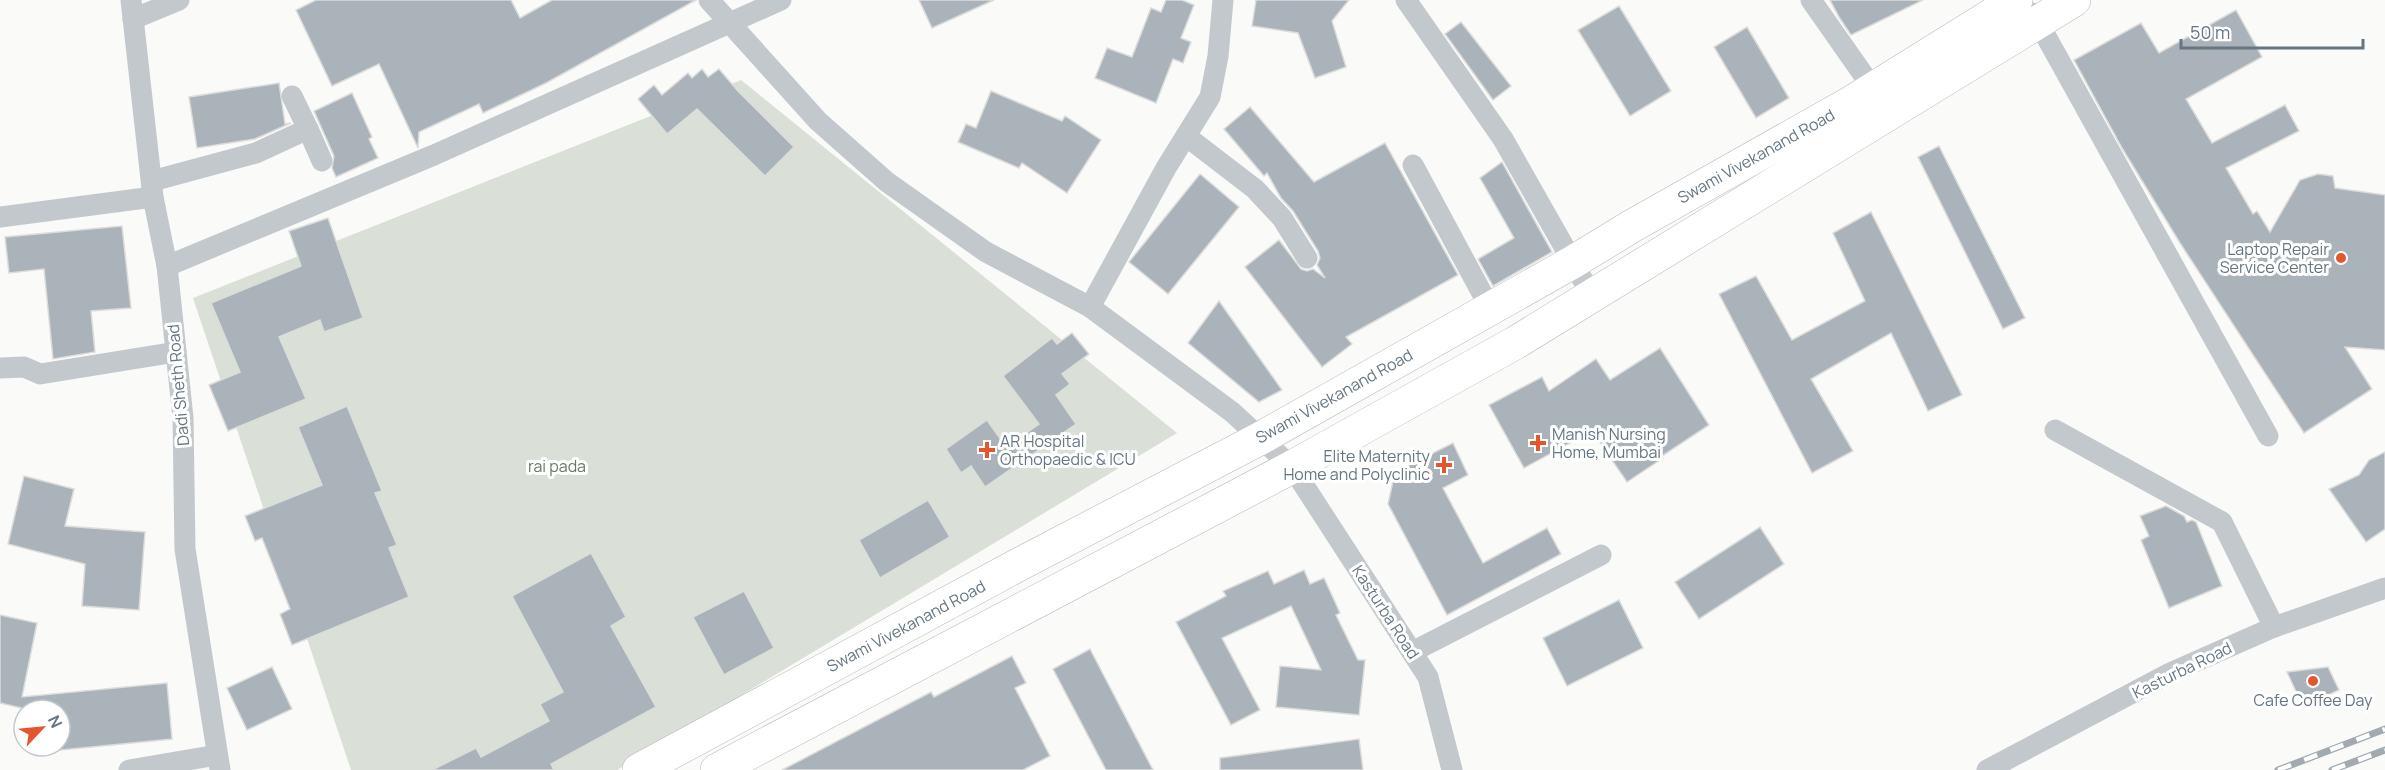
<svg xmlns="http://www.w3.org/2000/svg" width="2385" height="770" font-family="Manrope,sans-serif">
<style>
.green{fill:#dadfd7}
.building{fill:#aab3b9;stroke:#dcdcda;stroke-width:1.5}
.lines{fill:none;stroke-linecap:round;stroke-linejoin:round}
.primary-casing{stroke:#b5babe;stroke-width:34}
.street{stroke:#c3c8cc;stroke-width:21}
.primary{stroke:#fff;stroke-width:33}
.rail-casing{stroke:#a2aab0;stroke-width:7}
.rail{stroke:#fff;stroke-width:4.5;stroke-dasharray:14;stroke-linecap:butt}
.poi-dot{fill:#e4572e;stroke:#fff;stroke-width:2}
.labels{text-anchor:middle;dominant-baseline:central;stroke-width:6;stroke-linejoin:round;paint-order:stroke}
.street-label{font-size:16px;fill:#657683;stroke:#fff}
.poi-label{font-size:16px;fill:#657683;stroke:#fff;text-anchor:end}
.park-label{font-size:16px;fill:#687a64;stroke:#fff}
</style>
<rect width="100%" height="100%" fill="#fafaf8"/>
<path class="green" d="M741,80L1177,433L617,770H351L193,298Z"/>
<g class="building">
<path d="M316,0H511L520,18L552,0H696L546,83L483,113L479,104L419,132L418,148L379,64L332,86L296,10Z"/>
<path d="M919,0H994L932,28Z"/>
<path d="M1166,0H1182L1194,5L1181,38L1191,42L1183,63L1173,59L1156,103L1095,78L1107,48L1132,57L1151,8L1161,12Z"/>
<path d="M1256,0H1349L1332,21L1346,67L1315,78L1298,33L1252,26Z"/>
<path d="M1830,0H1923L1851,35L1839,17Z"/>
<path d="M1619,6L1671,91L1630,116L1578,30Z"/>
<path d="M2236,10L2262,57L2186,99L2212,143L2285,105L2299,131L2226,168L2253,214L2257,211L2270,232L2300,180L2318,174L2333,176L2335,188L2385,195V350L2345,347L2372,389L2304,433L2180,243L2122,148L2074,60L2141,23L2159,53Z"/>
<path d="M1461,22L1511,86L1493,100L1445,34Z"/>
<path d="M1747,27L1789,98L1756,118L1714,47Z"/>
<path d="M702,69L708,77L719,69L737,90L794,147L765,176L697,109L667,134L638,99L654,85L662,95L688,73L692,78Z"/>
<path d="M279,83L285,124L291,123L255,139L197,148L189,97Z"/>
<path d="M991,91L1062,121L1065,116L1101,140L1067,193L1022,163L1019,168L958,142L966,124L976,128Z"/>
<path d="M352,93L372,137L369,139L378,158L336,177L332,168L334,156L314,111Z"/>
<path d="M1250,107L1314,182L1385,143L1458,275L1346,337L1352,344L1322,367L1245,267L1279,240L1301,269L1307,271L1313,269L1325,278L1317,265L1320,258L1318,251L1293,211L1281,198L1267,173L1264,176L1224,129Z"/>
<path d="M1939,146L2025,318L2003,329L1918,157Z"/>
<path d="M1502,162L1552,252L1493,286L1478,259L1514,238L1480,178Z"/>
<path d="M1200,174L1239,207L1168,294L1129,262Z"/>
<path d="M1871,212L1962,395L1928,411L1891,333L1811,379L1853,451L1812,473L1719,294L1756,276L1792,340L1865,301L1833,233Z"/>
<path d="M328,218L363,318L324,332L320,320L279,337L306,399L228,431L209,385L240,372L211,303L301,266L289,231Z"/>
<path d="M122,226L131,308L91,311L95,352L53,359L44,269L9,273L5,237Z"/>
<path d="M1219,301L1282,390L1259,402L1188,343Z"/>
<path d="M1072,333L1089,354L1062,374L1070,384L1056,395L1076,424L985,487L971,466L961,473L946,449L987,420L1006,447L1039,424L1003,376L1052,338L1057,344Z"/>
<path d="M1660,348L1709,425L1662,456L1663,458L1627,482L1592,431L1524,468L1489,405L1542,377L1549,391L1596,359L1610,380Z"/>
<path d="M347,406L382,491L375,493L397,545L389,548L409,597L292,645L280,614L290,609L262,538L255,541L245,516L322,485L298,427Z"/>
<path d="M1453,443L1468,475L1443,488L1483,563L1547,528L1561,554L1447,615L1388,504L1395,472Z"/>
<path d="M2385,452V529L2366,542L2329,489L2359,475L2369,460Z"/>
<path d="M24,476L74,489L65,526L145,532L139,610L82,606L85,564L8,544Z"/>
<path d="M928,500L950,537L880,578L859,540Z"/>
<path d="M2166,506L2184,516L2187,522L2192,520L2196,522L2222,586L2169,608L2141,540L2149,536L2140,516Z"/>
<path d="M1760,527L1784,564L1699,619L1675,582Z"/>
<path d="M591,553L626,617L611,626L656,707L551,764L554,770H432L476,748L481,757L549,721L540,704L563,692L512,596Z"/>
<path d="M1304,570L1310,584L1324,578L1340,613L1336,615L1358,660H1365L1359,715L1276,707L1280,666L1321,670L1291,606L1222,638L1260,710L1231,725L1176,622L1226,596L1223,591L1268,571L1274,584Z"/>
<path d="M744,591L774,648L724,675L693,617Z"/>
<path d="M1619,600L1643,648L1567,686L1543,638Z"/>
<path d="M0,615L37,623L22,697L167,683L172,739L41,752V746H60V710H30L0,703Z"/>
<path d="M1090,649L1153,770H1106L1053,669Z"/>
<path d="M1012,656L1026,683L1015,688L1050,756L1023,770H782L931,692L934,697Z"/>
<path d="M272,667L292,709L247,730L227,688Z"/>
<path d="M2328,667L2339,690L2303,707L2287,672Z"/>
<path d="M1359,739L1363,770H1220V758Z"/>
</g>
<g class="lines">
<defs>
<g id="primary">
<path d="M639,770L1018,565L1261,438L1573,262L1632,226L1852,102L2016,0"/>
<path d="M717,770L1292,467L1515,343L2074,0"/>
</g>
</defs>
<use href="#primary" class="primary-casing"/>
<g class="street">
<path d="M131,0L153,197L167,266L183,418L185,549L220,770"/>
<path d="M709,0L818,121L887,182L986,252L1090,307L1232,412L1292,467L1428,677L1452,770"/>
<path d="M1406,0L1503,139L1592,296"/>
<path d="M1811,0L1879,97"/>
<path d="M2033,13L2268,436"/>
<path d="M133,19L179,0"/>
<path d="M308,129L322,161"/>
<path d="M1186,136L1255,189L1282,218L1307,258"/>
<path d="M1413,165L1490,308"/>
<path d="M152,181L256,153L308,129L292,96"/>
<path d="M0,217L153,197"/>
<path d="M167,266L434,155L781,0"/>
<path d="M1090,307L1166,168L1210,97L1218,56L1223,0"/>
<path d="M0,368L24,367L40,374L176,352"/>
<path d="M2055,430L2222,522L2274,627"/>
<path d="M1412,652L1601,555"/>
<path d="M129,770L217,755"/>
<path d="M1987,770L2170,673L2274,627L2385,588"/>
</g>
<use href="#primary" class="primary"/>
<defs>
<g id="rail">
<path d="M2278,770L2385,729"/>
<path d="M2332,770L2385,750"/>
</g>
</defs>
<use href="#rail" class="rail-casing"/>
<use href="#rail" class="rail"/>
</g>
<g class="poi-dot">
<circle cx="2341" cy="258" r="6"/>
<path d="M1535 434h6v6h6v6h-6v6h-6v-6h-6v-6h6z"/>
<path d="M984 441h6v6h6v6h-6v6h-6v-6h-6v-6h6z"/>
<path d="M1441 456h6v6h6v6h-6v6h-6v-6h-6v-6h6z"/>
<circle cx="2313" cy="681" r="6"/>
</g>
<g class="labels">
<g class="street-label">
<text transform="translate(1756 156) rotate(-29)">Swami Vivekanand Road</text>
<text transform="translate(178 385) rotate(-95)">Dadi Sheth Road</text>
<text transform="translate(1334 396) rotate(-29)">Swami Vivekanand Road</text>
<text transform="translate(1386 612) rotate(57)">Kasturba Road</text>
<text transform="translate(906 626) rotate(-28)">Swami Vivekanand Road</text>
<text transform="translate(2182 670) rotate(-26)">Kasturba Road</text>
</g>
<g class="poi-label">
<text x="2329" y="249">Laptop Repair<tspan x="2329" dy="18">Service Center</tspan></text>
<text x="1552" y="434" text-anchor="start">Manish Nursing<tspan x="1552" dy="18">Home, Mumbai</tspan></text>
<text x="1000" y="441" text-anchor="start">AR Hospital<tspan x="1000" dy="18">Orthopaedic &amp; ICU</tspan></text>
<text x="1430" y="456">Elite Maternity<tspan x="1430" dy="18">Home and Polyclinic</tspan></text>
<text x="2313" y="700" text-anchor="middle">Cafe Coffee Day</text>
</g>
<g class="park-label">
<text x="557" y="466">rai pada</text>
</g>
</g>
<g transform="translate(42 728) rotate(64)"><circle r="28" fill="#ffffff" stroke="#c1c8cd" stroke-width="1.5"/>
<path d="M0-4.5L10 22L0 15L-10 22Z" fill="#e4572e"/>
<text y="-9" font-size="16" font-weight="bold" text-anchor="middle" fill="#657683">N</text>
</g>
<path d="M2181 39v9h182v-9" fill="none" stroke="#657683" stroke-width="3"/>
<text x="2190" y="39" font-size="18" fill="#657683" stroke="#ffffff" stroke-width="4.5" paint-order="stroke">50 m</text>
</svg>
